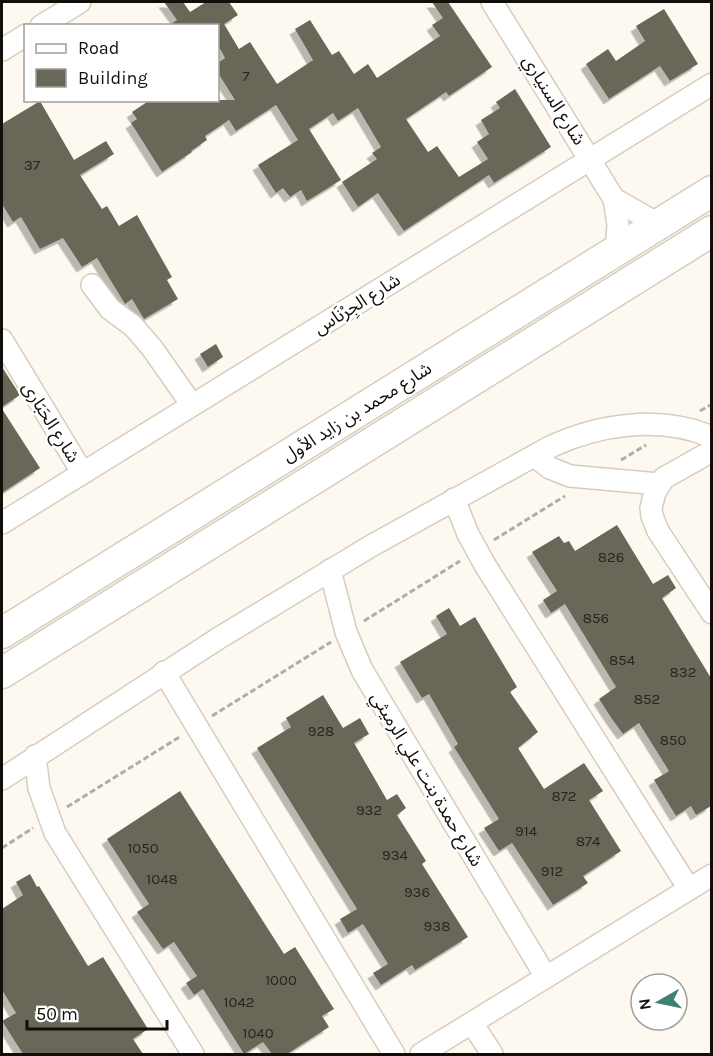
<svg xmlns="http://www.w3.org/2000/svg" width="713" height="1056" font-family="Karla,'Noto Sans Arabic',sans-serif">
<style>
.building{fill:#696758;filter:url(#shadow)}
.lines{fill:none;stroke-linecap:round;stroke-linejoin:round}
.street-casing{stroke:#d6cdbe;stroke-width:24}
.secondary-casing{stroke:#d6cdbe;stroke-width:33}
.path{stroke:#b1ada5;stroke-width:3;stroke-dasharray:6 3;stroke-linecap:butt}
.street{stroke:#fff;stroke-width:21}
.secondary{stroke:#fff;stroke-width:30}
.labels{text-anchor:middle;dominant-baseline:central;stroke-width:5;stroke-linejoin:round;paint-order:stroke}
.number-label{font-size:15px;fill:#28251e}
.street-label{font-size:18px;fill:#120f0a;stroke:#fff}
</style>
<defs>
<filter id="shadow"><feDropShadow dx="-5.5" dy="5.5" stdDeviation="0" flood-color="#0004"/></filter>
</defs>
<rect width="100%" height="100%" fill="#fef9f0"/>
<g class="building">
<path d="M164,2H183L190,12L206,2H229L238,15L224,24L239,49L250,42L277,84L313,60L295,29L310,20L332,55L339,51L354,74L368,64L377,78L440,36L432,25L443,18L432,2H448L492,67L449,96L446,92L406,119L428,152L437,146L459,177L488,159L477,142L489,134L481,120L500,108L496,102L515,89L551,147L494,183L489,175L404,231L378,193L358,207L342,182L377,159L372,153L381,147L358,108L338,121L333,113L309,129L341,180L307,201L301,190L290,197L283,188L276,193L258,165L298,140L276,105L236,131L229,120L205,136L207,140L191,151L192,152L162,172L131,123L137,119L132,112L150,100H235L218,73V63L225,58L218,45V26H168L177,20Z"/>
<path d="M664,9L698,64L670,81L660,66L609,99L586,64L608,49L616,61L645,41L636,26Z"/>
<path d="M40,101L74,160L106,141L114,154L80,175L102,209L107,206L119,226L137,215L172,277L167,280L178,299L144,319L132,299L125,304L97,258L82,267L63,238L40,249L21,217L13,222L2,204V124Z"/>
<path d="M216,344L223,357L208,367L200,354Z"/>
<path d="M2,367L20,395L2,407Z"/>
<path d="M2,409L40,468L2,493Z"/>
<path d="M617,525L653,584L668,575L676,588L662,598L711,678V806L696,815L691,806L676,816L654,780L669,771L639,723L623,734L612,719L599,699L616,687L565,604L551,613L543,600L557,591L532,552L559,536L564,543L569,541L575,551Z"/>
<path d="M449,608L460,626L475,617L517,687L510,692L538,732L518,748L544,789L584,763L603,791L589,800L621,851L583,876L588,883L553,905L512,843L499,851L484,828L499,819L454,747L458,744L429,694L422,698L400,662L447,634L436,616Z"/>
<path d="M323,695L343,728L360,718L369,734L354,743L387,800L397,794L406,808L397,815L426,861L422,864L468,937L415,970L412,965L381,985L373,973L388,964L363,924L348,933L340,919L357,909L257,748L291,727L286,718Z"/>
<path d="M180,791L284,954L295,947L334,1009L322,1016L329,1027L287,1054H272L263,1042L244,1054L203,989L194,995L186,983L197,976L174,942L163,949L137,912L149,904L107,839Z"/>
<path d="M30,874L37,887L39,886L88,966L103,957L148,1029L133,1039L143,1054H23L2,1021L16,1013L2,990V909L23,895L16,882Z"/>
</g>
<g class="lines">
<defs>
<g id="street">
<path d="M492,2L614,199L618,225L616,251"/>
<path d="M41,26L80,2"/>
<path d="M2,50L26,35"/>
<path d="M614,199L658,224"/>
<path d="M92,285L110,309L133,326L152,348L192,405"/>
<path d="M2,340L82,472"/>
<path d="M712,451L664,478L655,492L651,508L652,516L658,531L712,613"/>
<path d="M534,456L550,468L570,476L659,484"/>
<path d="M454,499L468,534L485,565L689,889"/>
<path d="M2,523L712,84"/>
<path d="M330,570L346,632L362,670L546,977"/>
<path d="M164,672L394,1054"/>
<path d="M35,756L39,788L55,833L193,1054"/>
<path d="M2,779L219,638L371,546L550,447C599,424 660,415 712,437"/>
<path d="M472,1023L492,1054"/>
<path d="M421,1054L712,875"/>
</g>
<g id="secondary">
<path d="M2,633L712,191"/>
<path d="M2,673L712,231"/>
</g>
</defs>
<use href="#street" class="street-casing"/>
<use href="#secondary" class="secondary-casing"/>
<g class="path">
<path d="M700,411L712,404"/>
<path d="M621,460L646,445"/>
<path d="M494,540L565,496"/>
<path d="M364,621L460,561"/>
<path d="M212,716L331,642"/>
<path d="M67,807L181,736"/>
<path d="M2,848L33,828"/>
</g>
<use href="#street" class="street"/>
<use href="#secondary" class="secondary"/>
</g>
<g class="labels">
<g class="number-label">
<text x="246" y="76">7</text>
<text x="32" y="165">37</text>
<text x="611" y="557">826</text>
<text x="596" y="618">856</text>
<text x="622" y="660">854</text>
<text x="683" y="672">832</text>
<text x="647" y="699">852</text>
<text x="321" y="731">928</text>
<text x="673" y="740">850</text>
<text x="564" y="796">872</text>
<text x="369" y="810">932</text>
<text x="526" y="831">914</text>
<text x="588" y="841">874</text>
<text x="143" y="848">1050</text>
<text x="395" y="855">934</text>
<text x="552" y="871">912</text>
<text x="162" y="879">1048</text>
<text x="417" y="892">936</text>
<text x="437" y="926">938</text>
<text x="281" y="980">1000</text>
<text x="239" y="1002">1042</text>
<text x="258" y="1033">1040</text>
</g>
<g class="street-label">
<text transform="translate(554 100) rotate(58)">شارع السنياري</text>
<text transform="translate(357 304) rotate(-32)">شارع الجِرْنَاس</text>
<text transform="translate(357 412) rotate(-32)">شارع محمد بن زايد الأول</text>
<text transform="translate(51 422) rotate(58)">شارع الحَبَارى</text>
<text transform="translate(427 779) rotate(59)">شارع حمدة بنت علي الرميثي</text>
</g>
</g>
<rect width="713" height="1056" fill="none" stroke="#120f0a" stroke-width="6"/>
<rect x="24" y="24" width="195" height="78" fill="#ffffff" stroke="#a09f9d" stroke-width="1.5"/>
<rect x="36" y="44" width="30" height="9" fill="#ffffff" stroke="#a09f9d" stroke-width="1.5"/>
<text x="78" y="54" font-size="18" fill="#120f0a">Road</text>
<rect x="36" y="69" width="30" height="18" fill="#696758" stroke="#a09f9d" stroke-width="1.5"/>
<text x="78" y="84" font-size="18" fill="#120f0a">Building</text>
<g transform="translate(659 1002) rotate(261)"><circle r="28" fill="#ffffff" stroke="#a09f9d" stroke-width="1.5"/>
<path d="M0-4.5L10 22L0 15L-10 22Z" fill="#3e8072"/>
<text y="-9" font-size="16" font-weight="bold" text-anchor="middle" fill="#120f0a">N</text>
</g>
<path d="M27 1020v9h140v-9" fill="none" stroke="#120f0a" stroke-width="3"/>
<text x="36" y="1020" font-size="18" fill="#120f0a" stroke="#ffffff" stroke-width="4.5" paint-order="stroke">50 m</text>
</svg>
